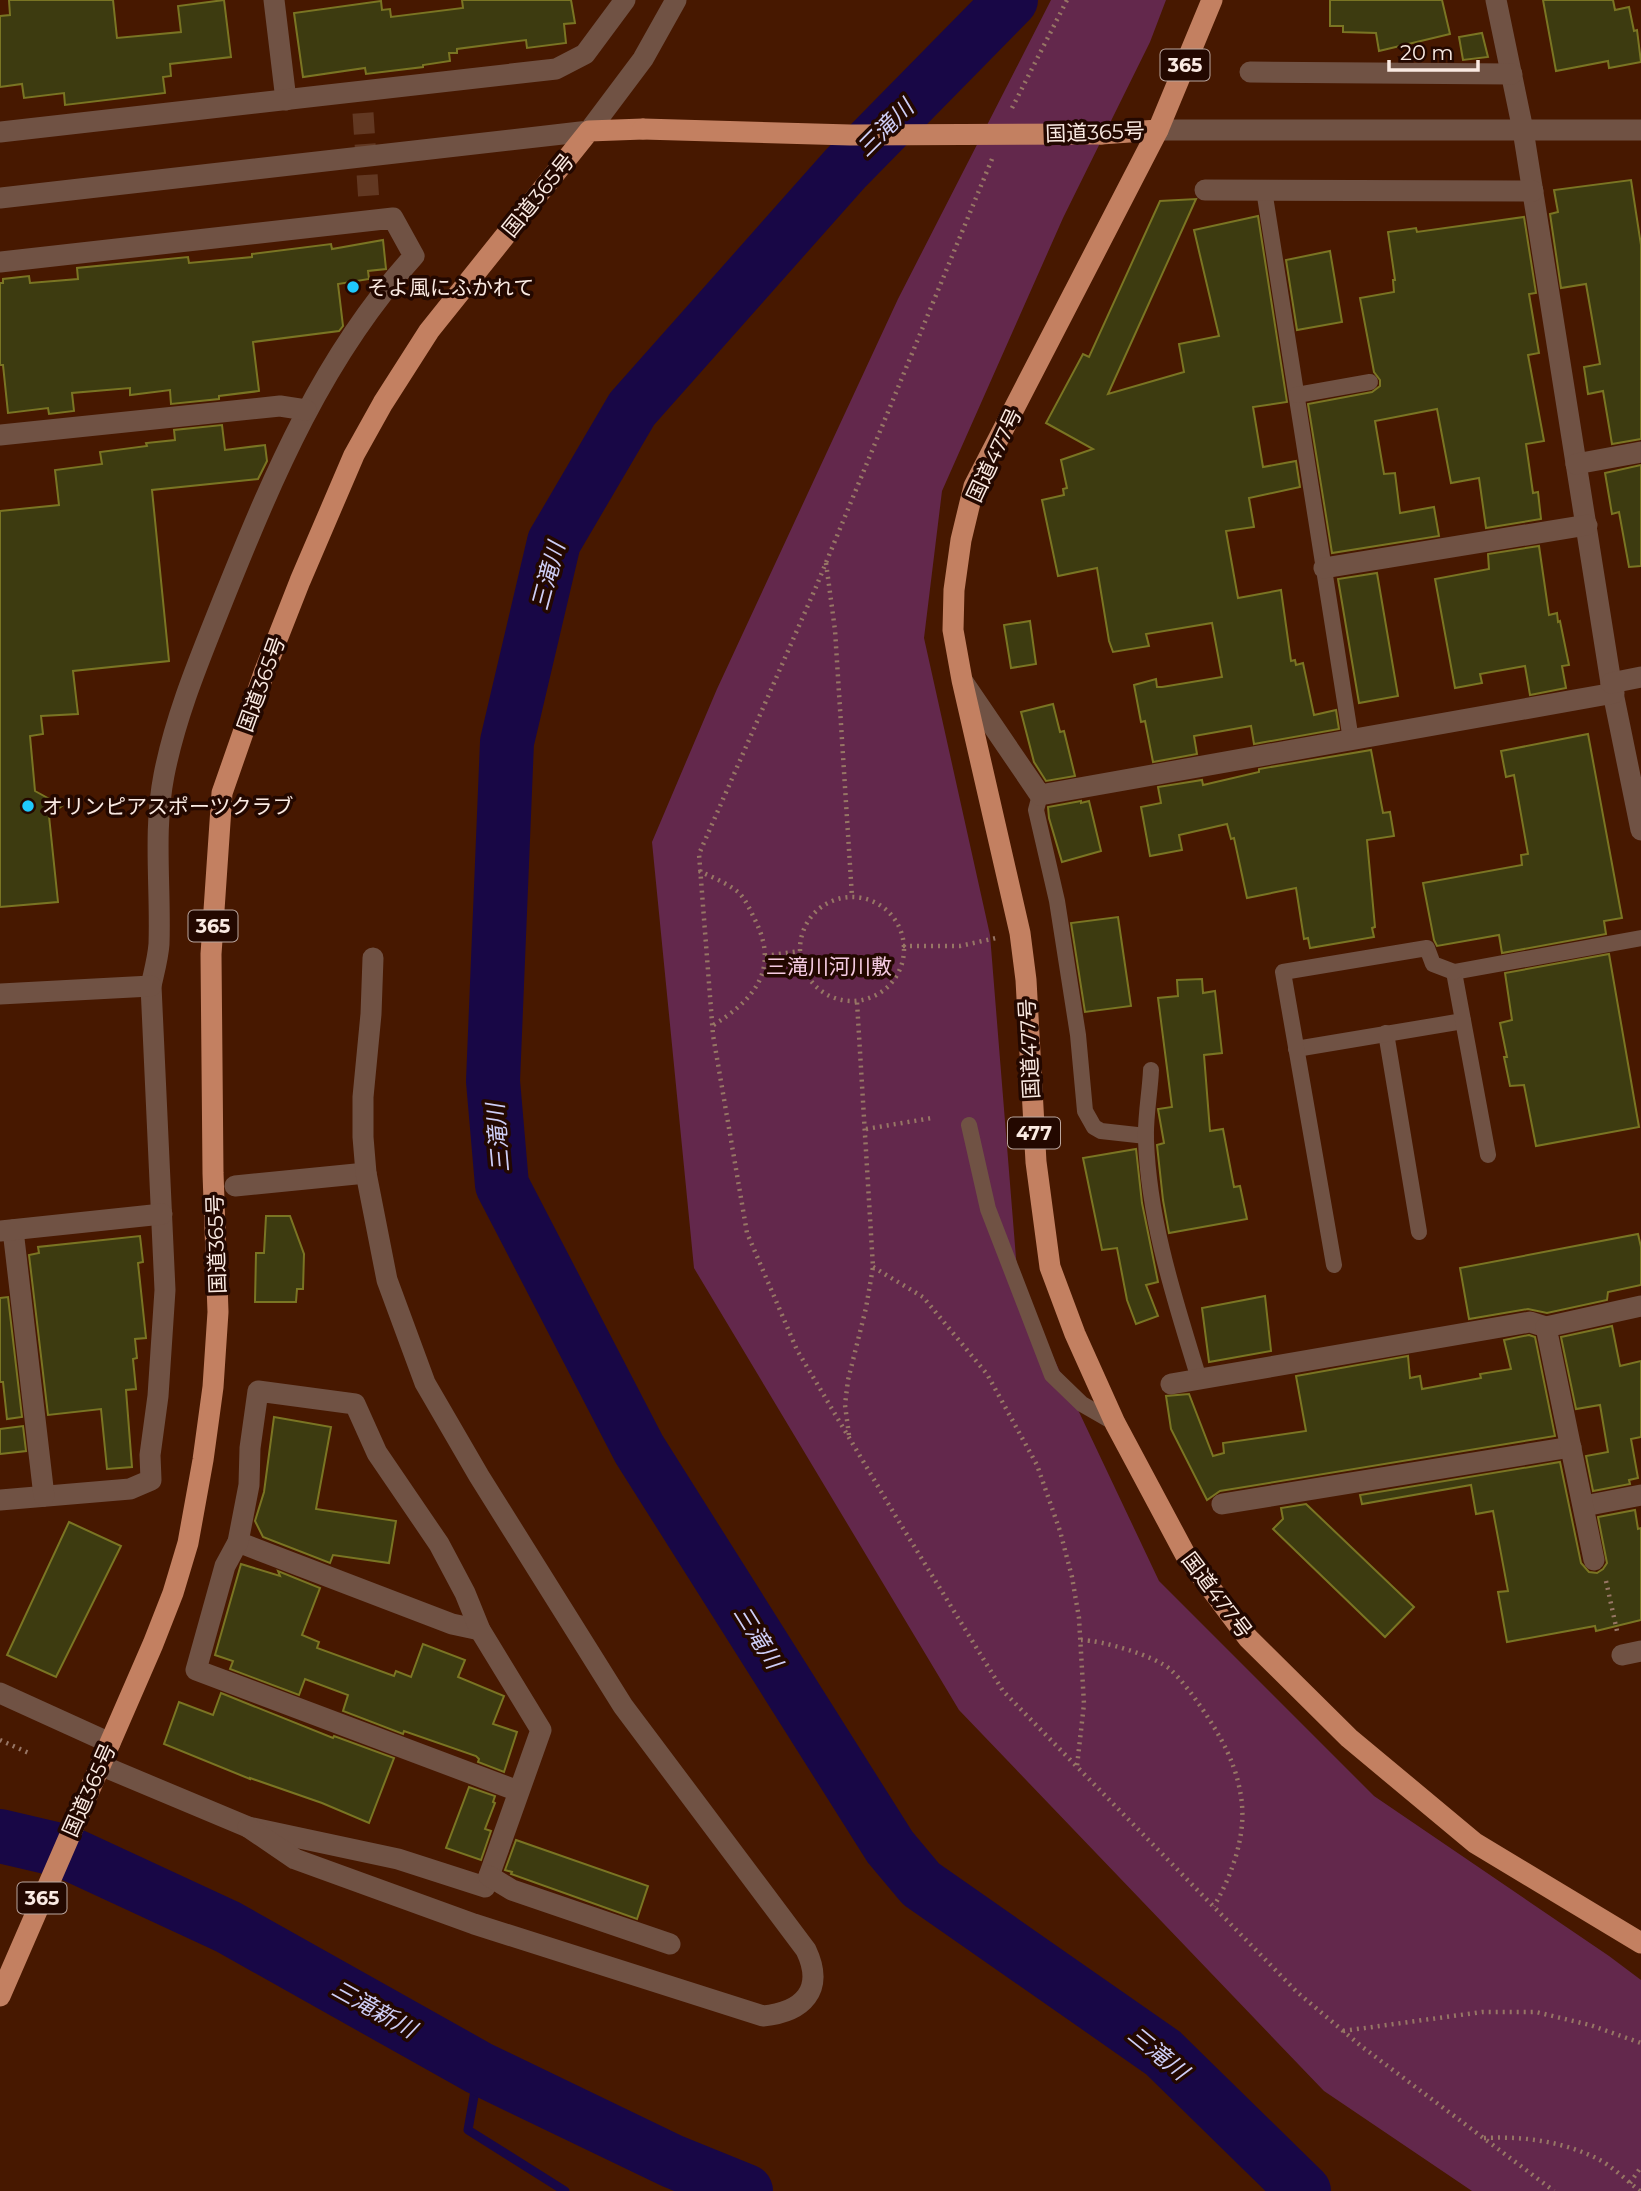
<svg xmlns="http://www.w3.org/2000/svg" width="1641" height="2191" font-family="Montserrat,'Noto Sans JP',sans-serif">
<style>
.green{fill:#63284c}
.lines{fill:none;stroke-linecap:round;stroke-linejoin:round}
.stream{stroke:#180746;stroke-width:9}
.river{stroke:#180746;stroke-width:54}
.building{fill:#3d3b10;stroke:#7a7523;stroke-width:2}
.minor-tunnel{stroke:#623822;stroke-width:21;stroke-dasharray:21 10;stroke-linecap:butt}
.path{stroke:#977665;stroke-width:4.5;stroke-dasharray:2 5;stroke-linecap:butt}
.service{stroke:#705244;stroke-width:16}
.minor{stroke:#705244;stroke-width:21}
.tertiary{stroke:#705244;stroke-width:21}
.trunk{stroke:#c38061;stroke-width:21}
.trunk-bridge{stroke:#c38061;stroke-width:21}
.poi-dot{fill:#1fc9fd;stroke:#230800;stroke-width:2.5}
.labels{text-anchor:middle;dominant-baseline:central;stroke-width:7;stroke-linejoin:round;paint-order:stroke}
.shield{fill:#230800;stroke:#baa69e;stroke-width:2}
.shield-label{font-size:19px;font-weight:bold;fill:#faeae2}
.street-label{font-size:21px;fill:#faeae2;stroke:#230800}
.poi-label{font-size:21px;fill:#faeae2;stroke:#230800;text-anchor:start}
.park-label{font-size:21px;fill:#f5cbe1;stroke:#230800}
.water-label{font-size:23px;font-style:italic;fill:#cecef6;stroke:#230800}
</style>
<rect width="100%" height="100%" fill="#471800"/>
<path class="green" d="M1051,0H1166L1150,42L1063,218L942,491L924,638L990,935L1018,1283L1159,1581L1374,1796L1609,1956L1641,1980V2191H1472L1324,2091L959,1710L694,1268L652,842L717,689L898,299Z"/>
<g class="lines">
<path class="stream" d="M479,2068L468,2130L565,2191"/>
<g class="river">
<path d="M1011,0L845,169L632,409L554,542L507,742L493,1081L502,1185L639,1449L890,1847L921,1884L1163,2053L1304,2191"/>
<path d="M0,1836L64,1851L228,1927L479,2068L672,2161L746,2191"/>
</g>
</g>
<g class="building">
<path d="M9,0H113L117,38L181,32L178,6L224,0L231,57L170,64L171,76L163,77L165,93L65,105L64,93L24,98L22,84L0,87V16L10,15Z"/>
<path d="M462,0H571L575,23L564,24L566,43L527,48L526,40L457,49V53H449L450,61L423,65V67L366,74L365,68L303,77L294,13L381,1L382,10L390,9L391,17L463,8Z"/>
<path d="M1330,0H1442L1450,34L1379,51L1376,33L1343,32V26H1330Z"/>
<path d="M1543,0H1613L1615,10L1629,7L1634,31L1637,30L1641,62L1609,68L1608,61L1556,71Z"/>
<path d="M1482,33L1488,57L1463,60L1459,37Z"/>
<path d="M1631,180L1641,245V439L1612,444L1603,391L1588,394L1584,367L1600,364L1586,284L1561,288L1550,214L1558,212L1554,190Z"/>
<path d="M1196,199L1108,394L1184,372L1179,344L1219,336L1194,230L1258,216L1287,402L1253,407L1263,467L1296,461L1300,487L1249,498L1254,527L1226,531L1238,598L1281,590L1291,661L1295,660L1296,665L1303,663L1314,715L1336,710L1339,729L1254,744L1251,726L1194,736L1197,754L1153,762L1145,721L1141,722L1134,685L1156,679L1157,687H1162L1222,677L1212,623L1146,634L1149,646L1113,652L1109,641L1097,568L1058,576L1042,500L1064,495L1063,489L1067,488L1061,460L1093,449L1046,423L1083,354L1089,357L1160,201Z"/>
<path d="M1524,217L1536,293L1529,294L1539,353L1528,355L1544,441L1526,444L1533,493L1538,492L1541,519L1486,528L1479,478L1451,483L1437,409L1375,421L1384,474L1395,473L1400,513L1434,507L1439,536L1332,553L1308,404L1372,392L1380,386V380L1374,372L1360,298L1394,292L1393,280H1395L1388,232L1416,228L1417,232Z"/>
<path d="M383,240L386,269L368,271L369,279L338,284L343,326L339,331L253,342L259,391L219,396V399L171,404L170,390L130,395V388L72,393L74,411L49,414L48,408L8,413L3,365H0V283H3V279L29,276L30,283L78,279L77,268L188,257L189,263L252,257V254L331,244L332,249Z"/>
<path d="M1330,251L1342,322L1297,330L1286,260Z"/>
<path d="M222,425L225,450L265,445L267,461L258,479L152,490L169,661L73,671L78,714L41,716L43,734L30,736L35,791L62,806L49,816L58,902L0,907V511L59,505L55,470L102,464L100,452L147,446L146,443L175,440L174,430Z"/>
<path d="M1641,465V566L1629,567L1619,512L1612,514L1605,473Z"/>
<path d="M1539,546L1549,615L1557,613L1558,622L1560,621L1569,665L1562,666L1566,688L1530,695L1525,666L1480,674L1482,683L1455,688L1435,579L1489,569L1488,554Z"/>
<path d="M1377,573L1398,696L1359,703L1338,579Z"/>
<path d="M1030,621L1036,664L1011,668L1004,625Z"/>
<path d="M1053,704L1060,732L1064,731L1075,776L1046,781L1034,762L1021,712Z"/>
<path d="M1588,734L1622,918L1604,921L1606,934L1502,953L1499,935L1437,946L1434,940L1423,883L1522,865L1521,855L1528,854L1514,775L1506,777L1501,751Z"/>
<path d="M1371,750L1383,813L1390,812L1394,836L1367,840L1375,927L1372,928L1374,937L1310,948L1308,938L1304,939L1296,888L1247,898L1234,838L1231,839L1227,824L1179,835L1182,850L1150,856L1141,807L1161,803L1158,787L1202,780L1203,785L1259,772V769Z"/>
<path d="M1081,801V803L1089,801L1101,851L1062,862L1049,818L1048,807Z"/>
<path d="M1118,917L1131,1006L1085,1012L1071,923Z"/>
<path d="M1609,954L1639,1127L1536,1146L1524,1085L1510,1086L1504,1057H1507L1500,1023L1512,1020L1505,973Z"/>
<path d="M1202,979L1203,993L1215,991L1222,1053L1204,1055L1210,1131L1223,1129L1234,1187L1240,1186L1247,1219L1169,1233L1163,1200L1157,1145L1164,1143L1158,1109L1172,1107L1158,998L1178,996L1177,980Z"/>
<path d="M1136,1149L1142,1203L1158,1282L1146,1285L1158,1316L1136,1324L1127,1300L1117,1248L1102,1250L1083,1158Z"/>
<path d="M266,1216H290L304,1254L303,1289H297L296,1302H255L256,1253H264Z"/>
<path d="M1638,1234L1641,1247V1285L1608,1292L1607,1300L1547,1313L1528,1309L1469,1319L1460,1268Z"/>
<path d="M140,1236L143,1262L138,1263L146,1338L135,1339L137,1358L133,1359L136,1389L126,1390L132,1467L107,1469L101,1409L48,1415L29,1255L39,1253L38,1247Z"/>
<path d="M1265,1296L1271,1351L1209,1362L1202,1308Z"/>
<path d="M8,1297L22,1417L7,1419L3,1382H0V1298Z"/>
<path d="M1612,1326L1620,1366L1641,1361V1437L1631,1439L1638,1478L1629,1480L1630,1484L1593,1491L1586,1456L1608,1452L1600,1405L1576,1409L1561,1337Z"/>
<path d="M1529,1335L1535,1337L1555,1436L1220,1491L1207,1500L1171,1429L1166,1396L1189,1394L1213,1456L1224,1453L1223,1443L1306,1431L1296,1376L1408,1356L1410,1378L1420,1376L1422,1389L1481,1378L1480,1374L1511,1369L1504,1340Z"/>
<path d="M274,1417L331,1427L316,1509L396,1521L389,1563L333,1555L330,1563L263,1537L255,1521L264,1492Z"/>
<path d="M23,1426L26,1451L0,1454V1429Z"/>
<path d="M1560,1462L1581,1563L1589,1572L1597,1573L1603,1569L1607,1563L1598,1517L1635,1510L1638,1529L1641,1528V1620L1596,1631L1595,1626L1507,1642L1498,1592L1508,1591L1493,1511L1476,1514L1471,1485L1362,1504L1360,1495Z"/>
<path d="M1306,1504L1414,1607L1385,1637L1273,1529L1283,1519L1281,1508Z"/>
<path d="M69,1522L121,1546L56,1677L7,1655Z"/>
<path d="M241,1564L280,1576L278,1571L320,1588L302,1635L319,1642L317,1648L394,1676L396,1671L411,1677L423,1644L465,1660L458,1677L504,1696L493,1724L517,1732L504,1772L478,1762L479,1759L476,1756L404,1731L403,1734L343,1711L348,1695L305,1679L299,1695L230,1669L233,1661L215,1655Z"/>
<path d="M221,1693L333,1738L334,1736L394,1758L369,1823L322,1803L250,1778V1779L164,1744L179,1702L213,1715Z"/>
<path d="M469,1787L495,1796L493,1802L495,1803L485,1829L491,1831L481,1860L446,1848Z"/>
<path d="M516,1840L648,1886L637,1919L511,1874L512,1872L505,1870Z"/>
</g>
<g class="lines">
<path class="minor-tunnel" d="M363,113L369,203"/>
<g class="path">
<path d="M1012,108L1067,0"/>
<path d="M992,159L816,587L699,854L713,1035L747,1233L797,1350L898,1520L1003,1691L1297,1992L1361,2046L1554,2191"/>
<path d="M826,563L835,630L852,897"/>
<path d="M699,871C712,877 727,883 738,892C746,899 752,914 757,924C779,972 752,1001 712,1026"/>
<circle cx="852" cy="949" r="52"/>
<path d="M903,946H960L996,938"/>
<path d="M765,956L800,951"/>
<path d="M866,1129L932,1118"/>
<path d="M873,1267L923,1297L987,1374L1037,1465L1060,1531L1072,1577L1079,1618L1084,1704L1077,1766"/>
<path d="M849,1435L845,1405L848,1380L866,1308L873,1267L857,1002"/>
<path d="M1606,1581L1617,1631"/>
<path d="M1081,1640C1101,1640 1156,1656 1171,1670C1191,1689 1223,1737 1232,1763C1237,1775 1241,1792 1242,1805C1245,1839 1231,1877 1214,1906"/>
<path d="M0,1740L31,1754"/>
<path d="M1343,2031L1482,2012H1536L1590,2025L1641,2043"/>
<path d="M1484,2138C1522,2136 1561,2141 1596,2158C1611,2165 1626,2180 1640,2191"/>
<path d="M1630,2183L1641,2167"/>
</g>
<g class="service">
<path d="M1264,190L1351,740"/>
<path d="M1297,395L1370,382"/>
<path d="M1040,795L1036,810L1057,901L1078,1035L1085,1111L1094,1127L1101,1131L1146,1136"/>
<path d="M1386,1033L1419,1232"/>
<path d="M1296,1049L1463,1021"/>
<path d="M1151,1070C1150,1093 1145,1117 1146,1140C1149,1223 1175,1300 1199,1379"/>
<path d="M969,1125L988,1209L1052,1375L1082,1404L1115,1423"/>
<path d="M1488,1155L1454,972L1641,938"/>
<path d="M1334,1265L1283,972L1427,948L1433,964L1454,972"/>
</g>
<g class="minor">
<path d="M274,0L286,100"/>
<path d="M1496,0L1523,130L1611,683L1641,830"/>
<path d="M1250,72L1512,74"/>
<path d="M0,132L556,69L585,54L625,0"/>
<path d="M1205,190L1533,191"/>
<path d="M0,262L393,218L414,256C323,356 273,476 223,600C200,658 176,714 164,775C153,831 161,888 159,944C158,958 154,972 151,986L165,1290L158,1396L150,1455L151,1480L130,1489L0,1500"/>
<path d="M0,435L280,406L306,410"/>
<path d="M1576,464L1641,452"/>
<path d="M1324,568L1587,525"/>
<path d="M963,682L1040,795L1614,693"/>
<path d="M1611,683L1641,677"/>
<path d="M0,994L151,986"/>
<path d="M235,1186L366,1173"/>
<path d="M13,1230L44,1496"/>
<path d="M0,1231L162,1214"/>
<path d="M1171,1384L1530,1322L1546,1327"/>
<path d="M1222,1504L1571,1447"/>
<path d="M1584,1506L1641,1495"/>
<path d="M238,1542L452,1624L480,1630"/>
<path d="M1594,1560L1546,1327L1641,1306"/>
<path d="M1622,1655L1641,1651"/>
<path d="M100,1765L248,1827L398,1859L485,1887L541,1730L480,1630L465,1593L439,1544L377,1453L355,1404L258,1391L250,1448L249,1485L238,1542L225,1566L196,1670L518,1791"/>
<path d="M248,1827L295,1859L474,1924L763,2016C803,2012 825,1990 806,1950L623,1706L479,1476L425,1383L387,1280L366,1173L363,1137V1097L371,1014L373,958"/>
<path d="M489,1876L512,1890L670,1944"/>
</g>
<g class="tertiary">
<path d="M1158,130H1641"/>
<path d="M0,198L589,131L643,59L676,0"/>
<path d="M0,1693L110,1743"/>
</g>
<g class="trunk">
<path d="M1212,0L1158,130L974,486L961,540L954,590L953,630L962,680L1020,933L1026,980L1036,1162L1050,1267L1075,1334L1115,1423L1185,1554L1248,1638L1349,1738L1475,1843L1641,1943"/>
<path d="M1101,134L1158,130"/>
<path d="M0,1996L153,1644L173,1593L188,1543L203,1460L213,1387L218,1312L213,1173L211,954L222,793L265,670L300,581L354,455L383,403L429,331L589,131L643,129"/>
</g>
<path class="trunk-bridge" d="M643,129L850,135L1101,134"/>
</g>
<g class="poi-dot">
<circle cx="353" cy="287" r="7"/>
<circle cx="28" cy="806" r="7"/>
</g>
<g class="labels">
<g class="shield">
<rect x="1160.5" y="49.5" width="49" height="31" rx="5"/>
<rect x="188.5" y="910.5" width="49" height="31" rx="5"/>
<rect x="1008" y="1117.5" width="52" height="31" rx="5"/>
<rect x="17.5" y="1882.5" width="49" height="31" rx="5"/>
</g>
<g class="shield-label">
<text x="1185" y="65">365</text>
<text x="213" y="926">365</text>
<text x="1034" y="1133">477</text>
<text x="42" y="1898">365</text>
</g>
<g class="street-label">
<text transform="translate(1095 132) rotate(-2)">国道365号</text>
<text transform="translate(538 195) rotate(-51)">国道365号</text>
<text transform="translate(994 455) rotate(-65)">国道477号</text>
<text transform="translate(261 684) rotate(-70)">国道365号</text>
<text transform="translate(1029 1049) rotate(-93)">国道477号</text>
<text transform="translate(216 1244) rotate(-92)">国道365号</text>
<text transform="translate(1217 1595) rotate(53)">国道477号</text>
<text transform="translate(89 1790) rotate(-66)">国道365号</text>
</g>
<g class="poi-label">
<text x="367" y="287">そよ風にふかれて</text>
<text x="42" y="806">オリンピアスポーツクラブ</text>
</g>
<g class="park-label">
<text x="829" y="966">三滝川河川敷</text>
</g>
<g class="water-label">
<text transform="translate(885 128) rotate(-45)">三滝川</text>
<text transform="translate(548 576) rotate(-75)">三滝川</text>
<text transform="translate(498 1138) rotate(-95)">三滝川</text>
<text transform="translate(758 1637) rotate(58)">三滝川</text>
<text transform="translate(374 2009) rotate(29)">三滝新川</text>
<text transform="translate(1158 2053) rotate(39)">三滝川</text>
</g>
</g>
<path d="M1389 60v10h89v-10" fill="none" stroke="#faeae2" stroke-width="3.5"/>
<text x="1400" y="60" font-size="21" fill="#faeae2" stroke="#230800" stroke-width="5" paint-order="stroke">20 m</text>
</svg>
